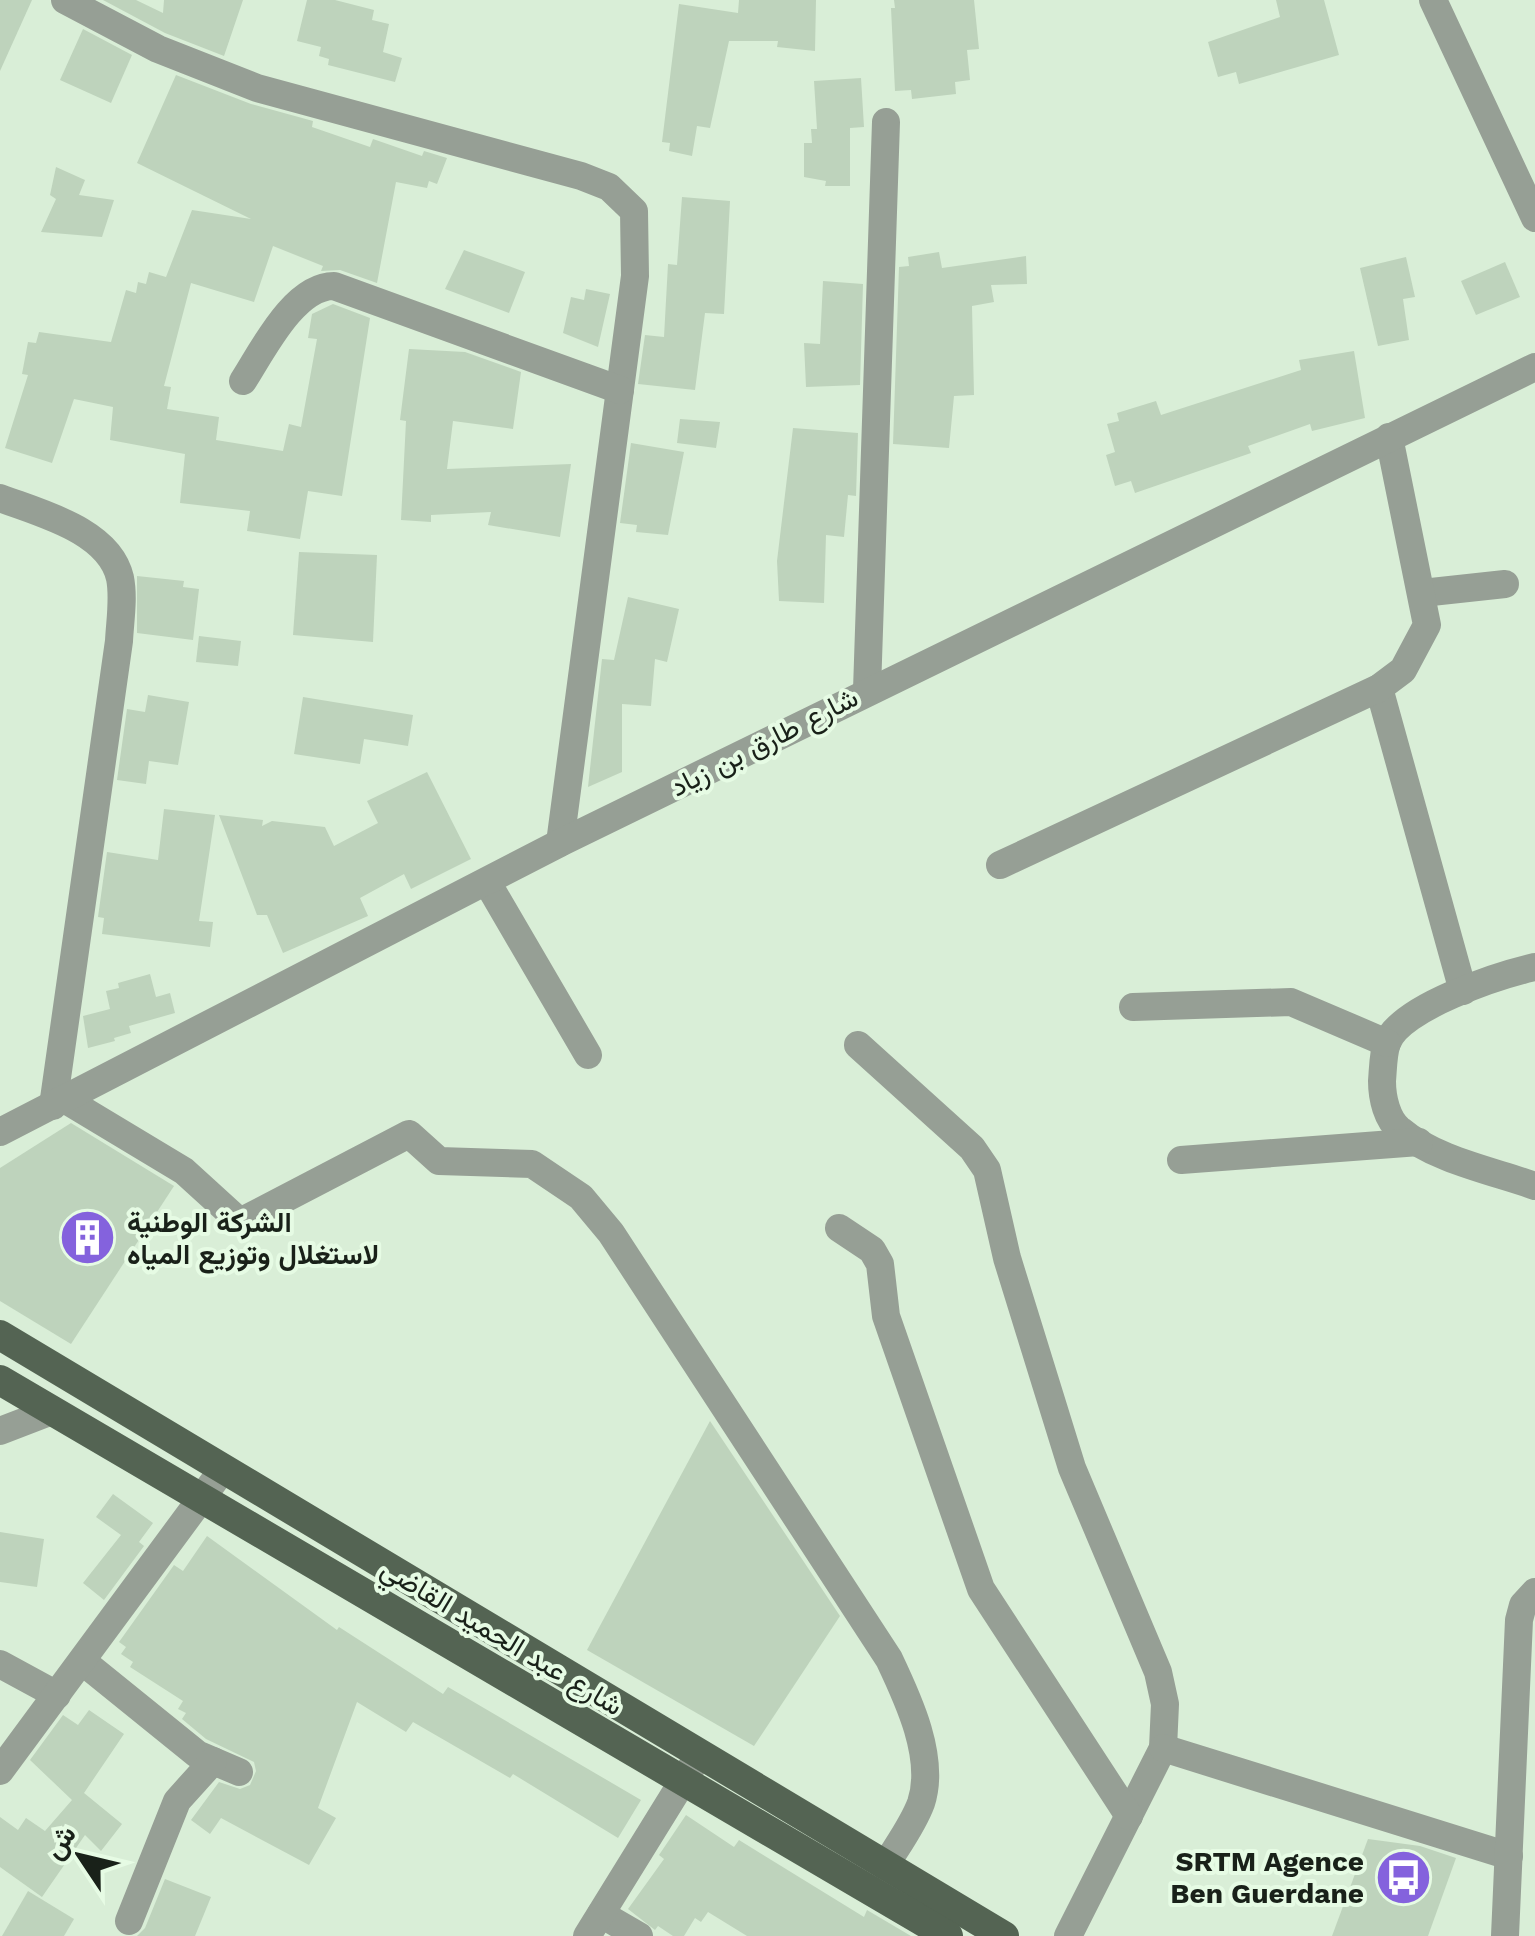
<svg xmlns="http://www.w3.org/2000/svg" width="1535" height="1936" font-family="'Work Sans',Vazirmatn,sans-serif">
<style>
.building{fill:#bed3bc}
.lines{fill:none;stroke-linecap:round;stroke-linejoin:round}
.minor{stroke:#969f95;stroke-width:28}
.major{stroke:#546453;stroke-width:30}
.labels{text-anchor:middle;dominant-baseline:central;stroke-width:8;stroke-linejoin:round;paint-order:stroke}
.street-label{font-size:28px;fill:#192119;stroke:#e6fbe4}
.poi-label{font-size:28px;font-weight:bold;fill:#192119;stroke:#e6fbe4;text-anchor:start}
</style>
<rect width="100%" height="100%" fill="#d9eed7"/>
<g class="building">
<path d="M0,0H32L0,71Z"/>
<path d="M103,0H136L163,13L164,0H243L224,56L165,33Z"/>
<path d="M307,0H335L374,10L372,20L389,24L383,52L402,58L395,82L328,65L329,59L319,56L321,47L297,41Z"/>
<path d="M739,0H816L815,51L777,47L778,41H729L710,128L697,126L692,156L669,151L670,143L662,142L679,4L738,13Z"/>
<path d="M894,0H974L979,49L967,50L970,80L955,82L956,94L912,99L911,90L895,91L891,8H895Z"/>
<path d="M1276,0H1324L1339,55L1239,84L1236,72L1218,77L1208,42L1280,17Z"/>
<path d="M83,29L132,55L111,103L60,80Z"/>
<path d="M176,75L251,104L313,121L312,127L370,147L373,139L422,156L424,151L447,158L437,184L429,181L427,188L396,182L377,283L340,270L321,271L323,266L273,246L254,302L191,283L164,386L171,387L167,409L219,417L216,440L283,451L289,424L301,427L317,339L308,338L312,314L333,304L370,318L342,496L308,491L300,539L247,531L250,511L180,503L185,454L110,440L113,407L74,399L52,463L5,448L28,375L22,374L28,342L36,343L39,332L111,342L126,290L136,293L138,282L146,284L149,272L166,277L192,210L251,219L137,163Z"/>
<path d="M861,78L864,127L850,128V186H825L826,181L804,177V143H812L811,129H817L814,81Z"/>
<path d="M56,167L85,180L79,195L114,200L102,237L41,232L56,199L50,195Z"/>
<path d="M682,197L730,201L724,314L705,313L695,390L638,384L645,335L664,337L668,264L677,265Z"/>
<path d="M464,250L525,272L509,313L445,289Z"/>
<path d="M939,252L942,268L1026,256L1027,284L991,285L994,302L972,306L974,395L954,396L949,448L893,444L899,267L909,266L908,257Z"/>
<path d="M1406,257L1415,297L1403,299L1409,340L1378,346L1360,268Z"/>
<path d="M1505,262L1520,297L1476,315L1461,281Z"/>
<path d="M823,281L863,284L860,385L806,387L804,343L820,344Z"/>
<path d="M586,289L610,294L598,347L563,333L571,297L584,300Z"/>
<path d="M409,349L465,352L521,372L513,429L453,421L447,469L571,464L560,537L488,525L491,512L431,515V522L401,520L406,421L400,420Z"/>
<path d="M1354,351L1365,418L1312,431L1310,424L1248,446L1251,453L1135,493L1131,481L1115,486L1106,455L1115,452L1107,424L1119,421L1117,413L1156,401L1161,415L1301,370L1299,360Z"/>
<path d="M680,419L720,422L716,448L677,443Z"/>
<path d="M793,428L858,433L856,496L848,495L844,537L826,535L824,603L779,601L777,561Z"/>
<path d="M631,443L684,452L668,535L636,532L637,525L620,523Z"/>
<path d="M299,552L377,555L373,642L293,635Z"/>
<path d="M137,576L184,581L183,587L199,589L193,640L137,633Z"/>
<path d="M628,597L679,609L667,662L655,659L651,706L622,704V772L588,787L602,659L614,660Z"/>
<path d="M199,636L241,641L238,666L196,662Z"/>
<path d="M148,695L189,702L178,765L149,761L146,784L117,780L127,709L145,712Z"/>
<path d="M303,697L413,715L408,746L364,739L360,764L294,754Z"/>
<path d="M427,772L471,859L411,889L404,874L360,898L368,916L283,953L267,915H257L219,815L263,820L262,826L272,821L325,827L334,846L378,823L367,801Z"/>
<path d="M164,809L215,815L199,921L213,922L210,947L102,934L104,918L98,917L107,852L158,860Z"/>
<path d="M150,974L156,997L170,993L175,1013L129,1026L131,1033L114,1038L115,1041L88,1048L83,1016L110,1009L106,991L119,988L118,983Z"/>
<path d="M71,1123L174,1186L71,1344L0,1301V1168Z"/>
<path d="M710,1421L840,1616L754,1746L587,1650Z"/>
<path d="M113,1494L153,1523L139,1542L144,1546L104,1600L83,1583L121,1535L96,1517Z"/>
<path d="M0,1532L44,1539L37,1587L0,1582Z"/>
<path d="M207,1536L337,1630L339,1627L443,1694L448,1687L641,1800L618,1838L513,1774L510,1778L413,1722L406,1732L357,1702L318,1808L336,1818L309,1865L221,1818L210,1834L191,1820L219,1782L240,1789L250,1785L256,1771L254,1762L206,1739L182,1719L186,1713L178,1709L183,1701L130,1667L133,1662L121,1654L126,1647L119,1642L174,1565L183,1571Z"/>
<path d="M89,1710L124,1734L84,1793L122,1824L101,1851L85,1835L42,1897L0,1867V1817L18,1830L26,1818L45,1831L72,1800L30,1760L63,1715L78,1725Z"/>
<path d="M686,1815L734,1847L739,1840L864,1917L867,1910L911,1936H747L708,1912L701,1922L695,1918L684,1936H673L658,1926L655,1930L628,1909L664,1859L659,1855Z"/>
<path d="M1368,1839L1420,1846L1456,1858L1428,1936H1332Z"/>
<path d="M165,1879L211,1897L195,1936H137L145,1928Z"/>
<path d="M28,1891L74,1919L64,1936H2Z"/>
</g>
<g class="lines">
<g class="minor">
<path d="M65,0L158,49L257,88L581,176L609,187L634,211L635,276L560,843"/>
<path d="M1433,0L1535,218"/>
<path d="M243,381C263,350 294,286 334,286L620,390"/>
<path d="M0,498C39,513 109,530 120,578C124,598 120,621 119,641L53,1106"/>
<path d="M1422,593L1505,584"/>
<path d="M1379,688L1463,991"/>
<path d="M867,690L886,122"/>
<path d="M1000,865L1379,688L1403,670L1427,625L1389,437"/>
<path d="M487,882L588,1055"/>
<path d="M1535,967C1500,975 1400,1007 1387,1043C1383,1053 1383,1070 1382,1081C1382,1098 1387,1120 1400,1130C1435,1160 1493,1171 1535,1186"/>
<path d="M1133,1007L1291,1002L1387,1043"/>
<path d="M858,1045L972,1148L987,1170L1007,1258L1072,1468L1158,1672L1165,1704L1163,1748L1068,1936"/>
<path d="M66,1100L184,1171L240,1222L409,1134L439,1161L532,1164L581,1197L611,1233L889,1659C908,1699 936,1758 921,1803C913,1825 897,1846 885,1866"/>
<path d="M0,1132L560,843L1535,367"/>
<path d="M1181,1160L1419,1142"/>
<path d="M839,1228L872,1250L880,1264L886,1316L981,1589L1129,1816"/>
<path d="M0,1431L52,1411"/>
<path d="M82,1661L197,1754L239,1772"/>
<path d="M0,1664L57,1695"/>
<path d="M1163,1748L1509,1856"/>
<path d="M0,1771L223,1469"/>
<path d="M601,1914L639,1936"/>
<path d="M129,1921L177,1801L213,1761"/>
<path d="M587,1936L699,1755"/>
<path d="M1505,1936L1519,1620L1523,1605L1535,1592"/>
</g>
<g class="major">
<path d="M0,1335L1004,1936"/>
<path d="M0,1380L948,1936"/>
</g>
</g>
<defs>
<symbol id="building-disc" viewBox="-11 -11 22 22"><circle r="9.5" fill="#8462dd" stroke="#e6fbe4"/><path d="M-4-6H4V6H1V3H-1V6H-4ZM-2.5-4.3h1.7v1.8h-1.7ZM.8-4.3h1.7v1.8H.8ZM-2.5-1h1.7V.8h-1.7ZM.8-1h1.7V.8H.8Z" fill="#fff"/></symbol>
<symbol id="bus-disc" viewBox="-11 -11 22 22"><circle r="9.5" fill="#8462dd" stroke="#e6fbe4"/><path d="M-5-6H5V4H4V6H2V4H-2V6H-4V4H-5ZM-3.5-4V0h7V-4ZM-3.5 1.2v1.5H-2V1.2ZM2 1.2v1.5H3.5V1.2Z" fill="#fff"/></symbol>
</defs>
<g fill-rule="evenodd">
<use href="#building-disc" x="56" y="1206" width="63" height="63"/>
<use href="#bus-disc" x="1372" y="1846" width="63" height="63"/>
</g>
<g class="labels">
<g class="street-label">
<text transform="translate(764 742) rotate(-27)">شارع طارق بن زياد</text>
<text transform="translate(502 1637) rotate(31)">شارع عبد الحميد القاضي</text>
</g>
<g class="poi-label">
<text x="127" y="1222">الشركة الوطنية<tspan x="127" dy="32">لاستغلال وتوزيع المياه</tspan></text>
<text x="1364" y="1861" text-anchor="end">SRTM Agence<tspan x="1364" dy="32">Ben Guerdane</tspan></text>
</g>
</g>
<g transform="translate(80 1856) rotate(305)" stroke="#e6fbe4" stroke-width="8" paint-order="stroke">
<path d="M0-8L18 38L0 25L-18 38Z" fill="#192119"/>
<text y="-15" font-size="28" font-weight="bold" text-anchor="middle" fill="#192119">ش</text>
</g>
</svg>
